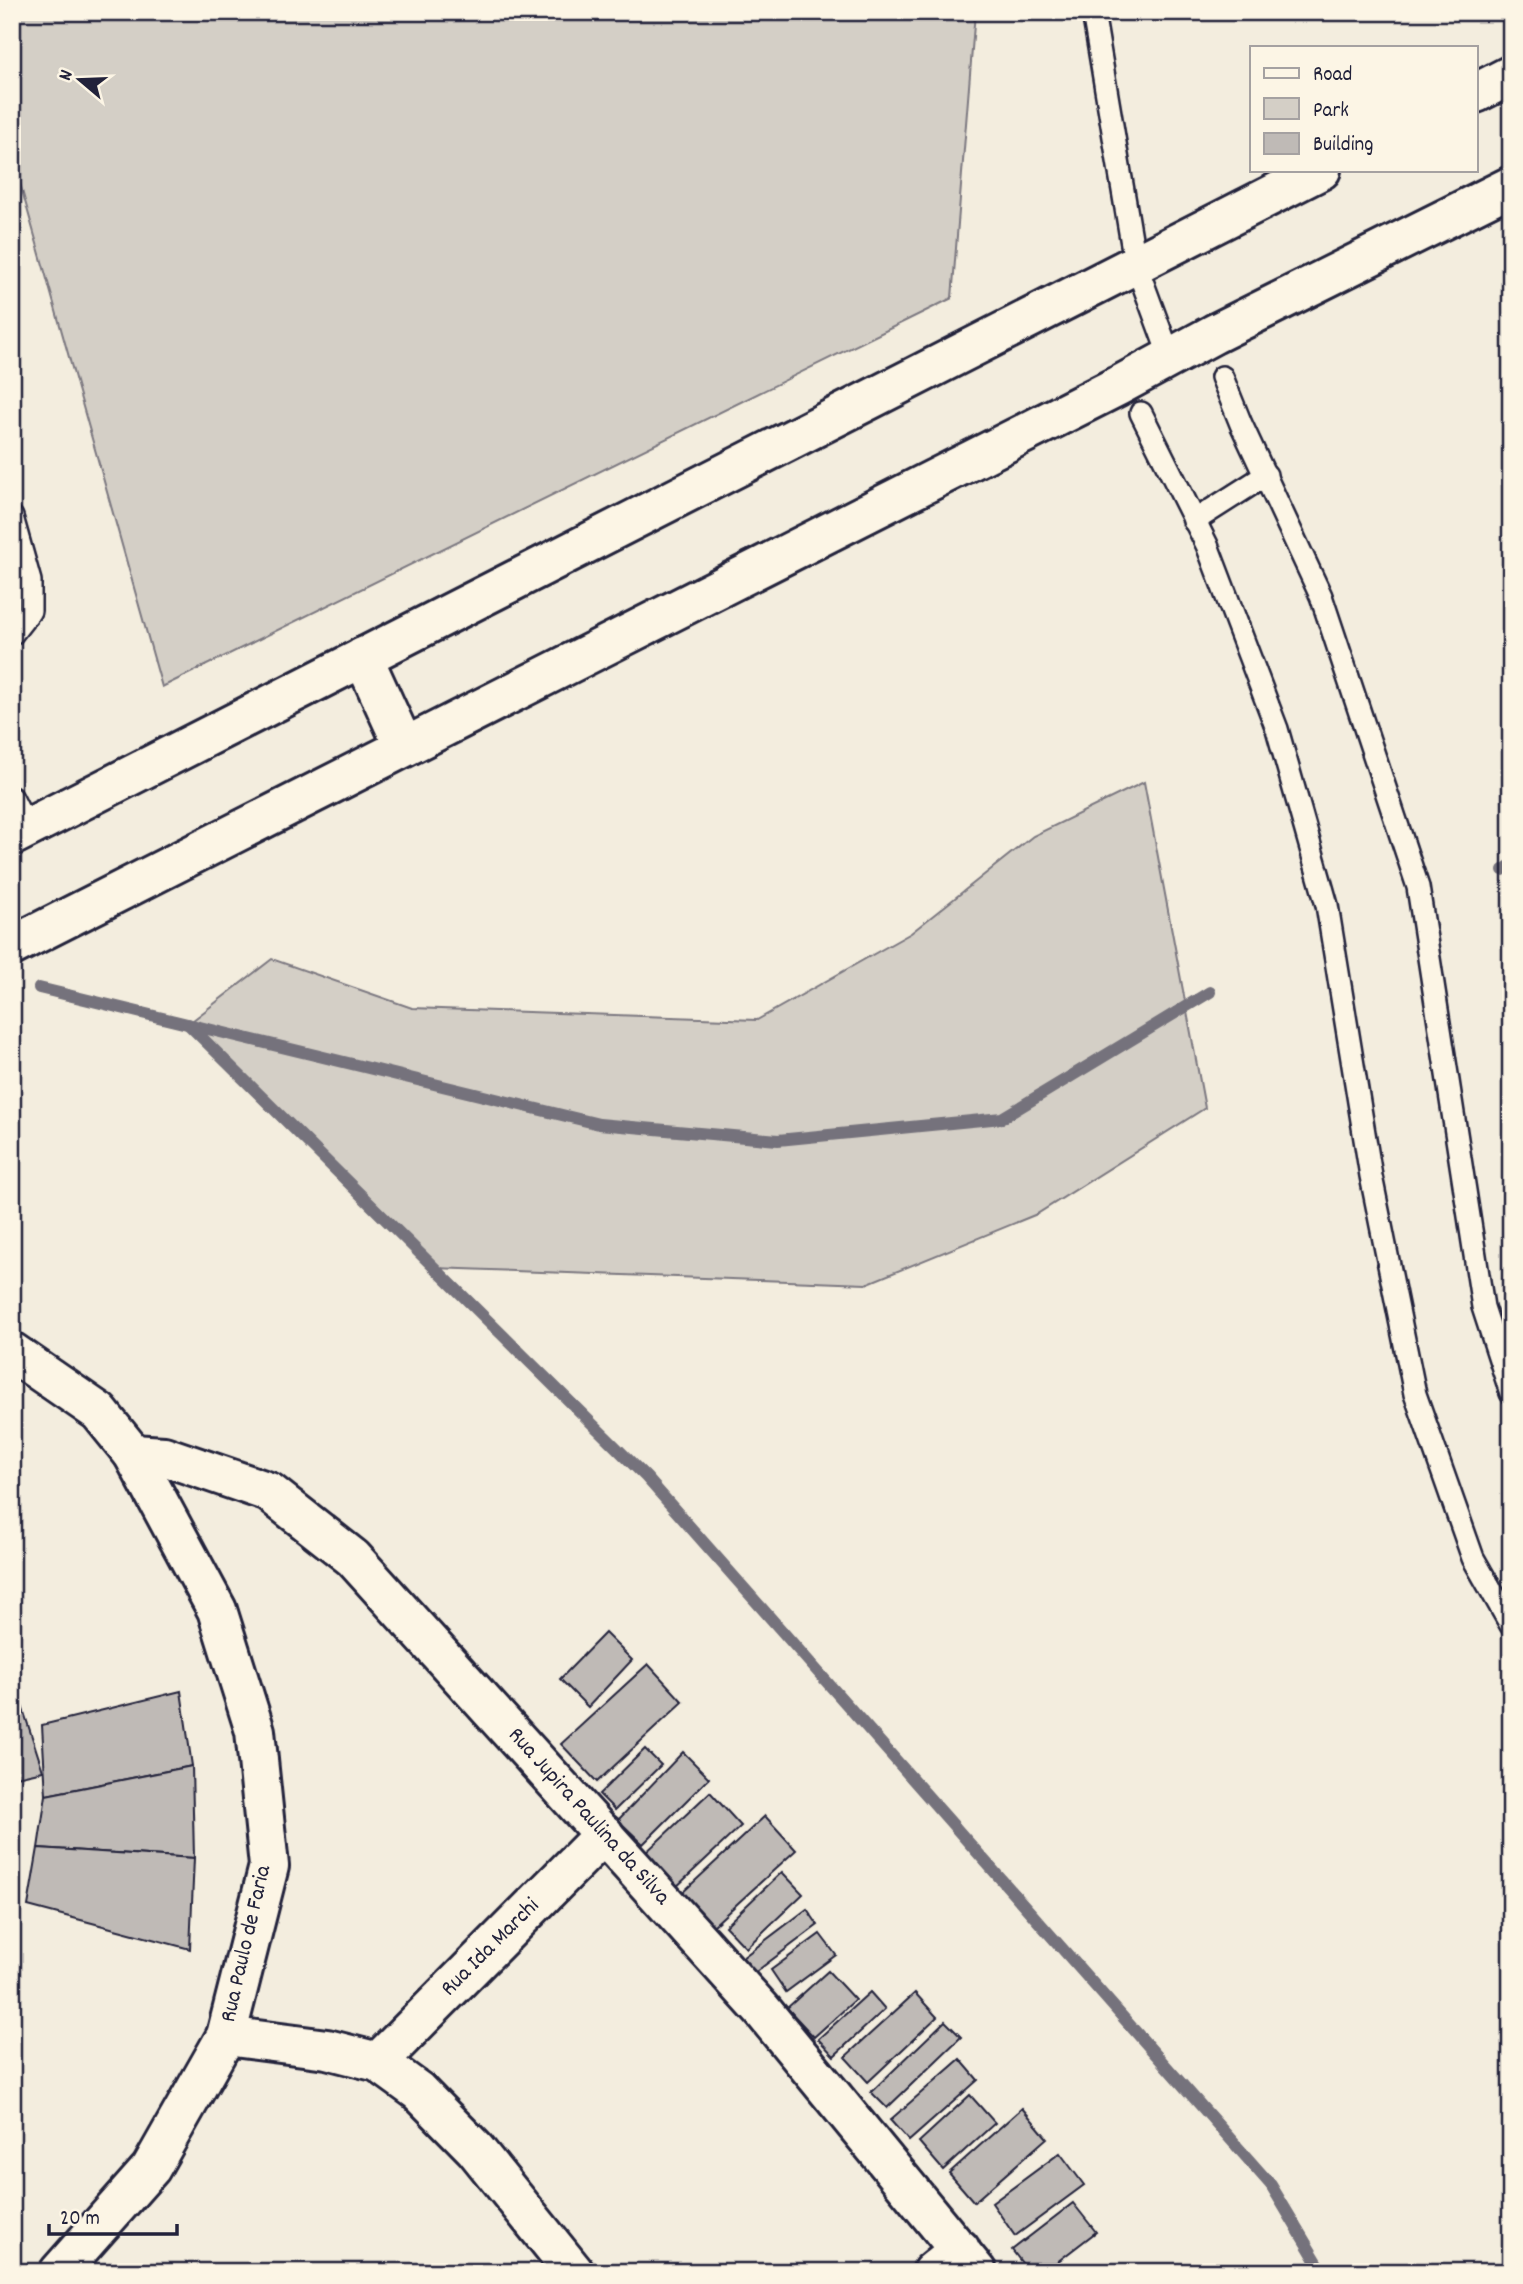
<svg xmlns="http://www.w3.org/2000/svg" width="1523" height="2284" font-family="Dekko,sans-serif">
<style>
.green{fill:#d4cfc6;stroke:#7b7880;stroke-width:2}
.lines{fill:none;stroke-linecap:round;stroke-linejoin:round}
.stream{stroke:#75727b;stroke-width:12}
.building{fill:#bfbab6;stroke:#22223b;stroke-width:2}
.lane-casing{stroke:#22223b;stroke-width:26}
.street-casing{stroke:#22223b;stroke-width:44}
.secondary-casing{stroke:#22223b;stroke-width:44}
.lane{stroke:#fcf5e5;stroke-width:21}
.street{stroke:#fcf5e5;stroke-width:38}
.secondary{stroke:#fcf5e5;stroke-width:38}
.labels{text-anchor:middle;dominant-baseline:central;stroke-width:5;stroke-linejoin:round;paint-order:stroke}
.street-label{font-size:23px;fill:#22223b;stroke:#fcf5e5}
</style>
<rect width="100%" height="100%" fill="#f3edde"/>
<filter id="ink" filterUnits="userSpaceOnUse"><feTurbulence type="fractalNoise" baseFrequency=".0143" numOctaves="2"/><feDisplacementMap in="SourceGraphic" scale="14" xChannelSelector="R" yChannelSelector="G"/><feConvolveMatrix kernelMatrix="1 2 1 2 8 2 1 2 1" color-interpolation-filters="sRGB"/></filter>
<g filter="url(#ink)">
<g class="green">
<path d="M12,12H975L952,298L162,687L12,155Z"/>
<path d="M1144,782L1205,1108L1037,1214L866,1284L434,1268L188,1024L272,959L412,1008L757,1020L911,933L1033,836Z"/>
</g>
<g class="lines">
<g class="stream">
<path d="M1503,870L1511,865"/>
<path d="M39,988L599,1124L778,1140L1002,1118L1210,992"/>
<path d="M188,1024L646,1477L1271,2185L1323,2272"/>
</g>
</g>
<g class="building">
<path d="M605,1633L632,1660L588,1707L560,1679Z"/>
<path d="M648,1664L683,1702L597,1782L561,1744Z"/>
<path d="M12,1675L43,1771L12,1778Z"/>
<path d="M181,1691L192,1766L46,1795L42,1725Z"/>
<path d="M645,1749L661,1765L615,1810L599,1794Z"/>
<path d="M683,1752L709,1778L643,1844L618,1820Z"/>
<path d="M192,1766L194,1858L38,1848L46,1795Z"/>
<path d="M710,1792L741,1826L673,1890L642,1856Z"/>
<path d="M765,1816L796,1850L713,1926L682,1893Z"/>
<path d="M38,1848L194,1858L190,1949L28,1906Z"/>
<path d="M782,1872L803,1894L746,1948L725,1926Z"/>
<path d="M807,1909L818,1925L753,1974L742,1958Z"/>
<path d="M820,1934L836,1955L786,1992L771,1970Z"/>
<path d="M828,1971L855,2000L814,2037L787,2008Z"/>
<path d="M870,1992L885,2009L834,2056L818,2039Z"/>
<path d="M915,1993L937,2017L868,2082L845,2057Z"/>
<path d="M945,2021L961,2037L887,2108L871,2092Z"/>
<path d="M960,2059L978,2080L909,2141L890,2120Z"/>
<path d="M970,2095L995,2123L943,2170L919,2142Z"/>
<path d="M1022,2108L1047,2138L974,2202L949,2173Z"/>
<path d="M1060,2153L1084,2185L1015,2236L992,2203Z"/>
<path d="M1073,2203L1096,2232L1044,2272H1029L1012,2250Z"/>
</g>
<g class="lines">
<defs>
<g id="lane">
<path d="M1093,12L1135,262L1170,357"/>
<path d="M1222,377L1241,424L1321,596L1418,887L1483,1307L1511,1393"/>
<path d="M1141,413L1207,545L1277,729L1327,905L1371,1176L1415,1394L1473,1558L1511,1625"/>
<path d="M12,517L30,581V611L12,634"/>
<path d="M1194,521L1266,475"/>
<path d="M12,798L27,828"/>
</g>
<g id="street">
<path d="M12,1352L99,1412L133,1454L217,1610L255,1731L269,1866L226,2036L151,2168L59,2272"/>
<path d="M133,1454L164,1456L269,1492L353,1558L762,2010L977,2272"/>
<path d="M226,2036L327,2049L378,2062L418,2091L475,2149L574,2272"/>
<path d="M378,2062L604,1834"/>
<path d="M932,2272L960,2249"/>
</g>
<g id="secondary">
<path d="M1476,93L1511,75"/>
<path d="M363,657L404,747"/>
<path d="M12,836L1321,170"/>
<path d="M12,946L1118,386L1214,334L1511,186"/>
</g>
</defs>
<use href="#lane" class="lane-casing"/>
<use href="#street" class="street-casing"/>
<use href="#secondary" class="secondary-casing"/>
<use href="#lane" class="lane"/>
<use href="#street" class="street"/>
<use href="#secondary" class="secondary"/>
</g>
</g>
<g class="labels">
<g class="street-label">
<text transform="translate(588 1817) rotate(48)">Rua Jupira Paulina da Silva</text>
<text transform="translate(247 1944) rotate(-77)">Rua Paulo de Faria</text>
<text transform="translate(491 1948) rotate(-45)">Rua Ida Marchi</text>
</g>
</g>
<rect width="1523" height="2284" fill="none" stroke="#fcf5e5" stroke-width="42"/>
<rect x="21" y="21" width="1481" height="2242" fill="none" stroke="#22223b" stroke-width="2.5" filter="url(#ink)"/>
<rect x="1250" y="46" width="228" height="126" fill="#fcf5e5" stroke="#a5a1a1" stroke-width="2"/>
<rect x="1264" y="68" width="35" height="10" fill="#fcf5e5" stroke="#a5a1a1" stroke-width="2"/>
<text x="1313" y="80" font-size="21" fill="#22223b">Road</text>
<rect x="1264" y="98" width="35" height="21" fill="#d4cfc6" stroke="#a5a1a1" stroke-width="2"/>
<text x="1313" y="116" font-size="21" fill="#22223b">Park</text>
<rect x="1264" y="133" width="35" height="21" fill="#bfbab6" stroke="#a5a1a1" stroke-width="2"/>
<text x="1313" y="150" font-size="21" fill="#22223b">Building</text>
<g transform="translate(80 80) rotate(289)" stroke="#fcf5e5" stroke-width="5" paint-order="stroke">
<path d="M0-5L12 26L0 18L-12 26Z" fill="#22223b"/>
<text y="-10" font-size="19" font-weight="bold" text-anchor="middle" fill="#22223b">N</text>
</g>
<path d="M49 2224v10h128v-10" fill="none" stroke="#22223b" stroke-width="3.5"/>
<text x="60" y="2224" font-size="21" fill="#22223b" stroke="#fcf5e5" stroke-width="5" paint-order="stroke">20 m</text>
</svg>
